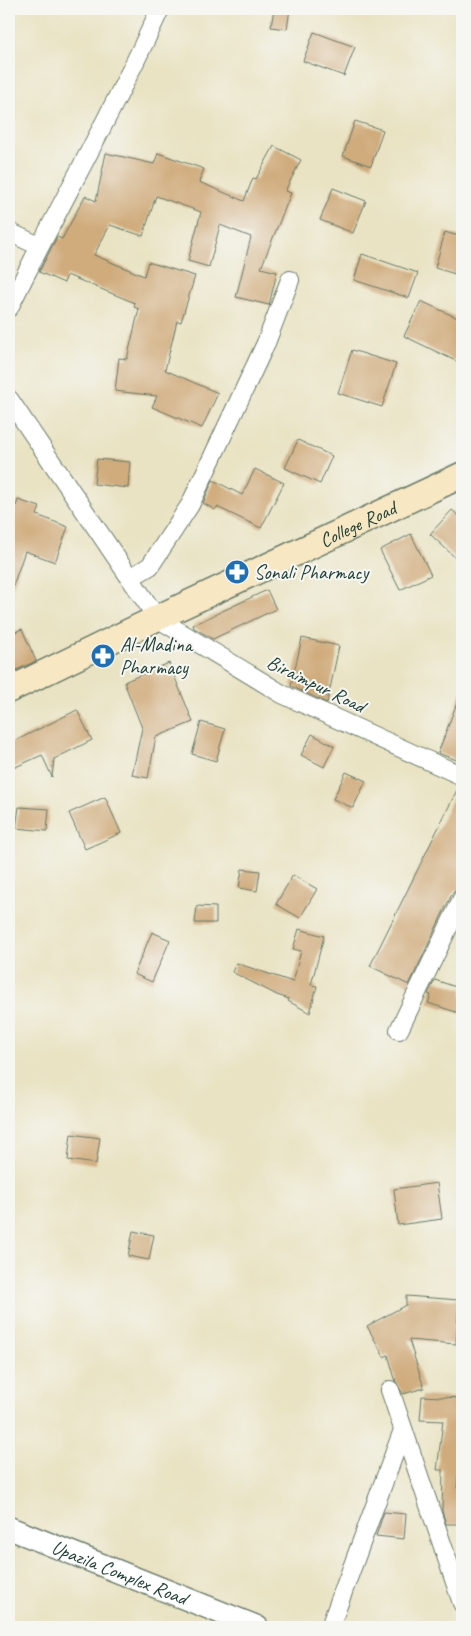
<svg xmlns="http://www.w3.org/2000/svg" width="471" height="1636" font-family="Caveat,sans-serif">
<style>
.building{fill:#d0ac7d}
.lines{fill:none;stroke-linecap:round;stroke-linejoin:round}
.minor-casing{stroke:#676;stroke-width:20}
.tertiary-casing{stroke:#676;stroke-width:25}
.secondary-casing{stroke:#676;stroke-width:28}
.minor{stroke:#fff;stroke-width:18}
.tertiary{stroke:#fff;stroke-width:22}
.secondary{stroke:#f7e8c3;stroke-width:25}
.labels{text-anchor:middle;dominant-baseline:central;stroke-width:4;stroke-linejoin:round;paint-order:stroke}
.street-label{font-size:20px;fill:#1f3d34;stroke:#f6f6f2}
.poi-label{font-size:20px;fill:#1f3d34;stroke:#f6f6f2;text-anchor:start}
</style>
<rect width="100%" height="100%" fill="#f6f6f2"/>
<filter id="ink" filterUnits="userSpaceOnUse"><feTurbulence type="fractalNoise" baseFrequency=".02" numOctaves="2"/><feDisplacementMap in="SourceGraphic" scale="10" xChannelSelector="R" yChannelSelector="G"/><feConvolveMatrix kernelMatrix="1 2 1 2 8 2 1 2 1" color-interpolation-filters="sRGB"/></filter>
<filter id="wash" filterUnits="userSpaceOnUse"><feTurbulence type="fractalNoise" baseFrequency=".0096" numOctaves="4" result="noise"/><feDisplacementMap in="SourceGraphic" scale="20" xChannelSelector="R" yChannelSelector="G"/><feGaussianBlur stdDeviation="1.12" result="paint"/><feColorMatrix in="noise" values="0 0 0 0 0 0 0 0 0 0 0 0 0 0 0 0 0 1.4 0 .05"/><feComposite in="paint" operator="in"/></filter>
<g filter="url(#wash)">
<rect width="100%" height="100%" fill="#e9e3c3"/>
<g id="blocks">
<g class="building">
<path d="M274,9H290L287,29L271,27Z"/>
<path d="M314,32L355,47L344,76L303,61Z"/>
<path d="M355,121L383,130L371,166L343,156Z"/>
<path d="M274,146L301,160L285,191L291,193L261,268L277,272L269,305L236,297L251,237L220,225L209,267L188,261L201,212L156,196L143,236L110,225L94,255L144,276L148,262L195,276L181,322L177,321L165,370L218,393L202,428L152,407L157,396L115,391L119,358L127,359L139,309L134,307L135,303L67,275L64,283L39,272L57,237L62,239L85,196L96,201L106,153L154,164L158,153L204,169L199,182L244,201L253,178L256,179Z"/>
<path d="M333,188L366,201L353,233L320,220Z"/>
<path d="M445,232L462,237V276L435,268Z"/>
<path d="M362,254L418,273L409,298L354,280Z"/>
<path d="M421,301L462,320V364L404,336Z"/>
<path d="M352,350L396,364L382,407L338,393Z"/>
<path d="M298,440L332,456L320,484L285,468Z"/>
<path d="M97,459L130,462L128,488L94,484Z"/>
<path d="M255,469L284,483L261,528L217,507L215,510L203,503L213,480L242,495Z"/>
<path d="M18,500L40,507L37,515L68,527L55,562L25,551L12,589L9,588V527Z"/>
<path d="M452,510L462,519V564L430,534Z"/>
<path d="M411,534L431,575L400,590L380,550Z"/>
<path d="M267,590L276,609L213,639L194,628L193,625Z"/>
<path d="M22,629L36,661L10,673L9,670V635Z"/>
<path d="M302,638L339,646L327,703L291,686Z"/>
<path d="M169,663L193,722L156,737L148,778L132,775L142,728L124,682Z"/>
<path d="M461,692L462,693V762L438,753Z"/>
<path d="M77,710L92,740L54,759L52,777L42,755L9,770V744Z"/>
<path d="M201,722L225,729L216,761L192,754Z"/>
<path d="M312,734L334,746L324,767L301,755Z"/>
<path d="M346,772L366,781L353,808L333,799Z"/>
<path d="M459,786L462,787V889L456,890L452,894L409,985L370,966Z"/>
<path d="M105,797L121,833L85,849L69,813Z"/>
<path d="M19,807L49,809L47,831L16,828Z"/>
<path d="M242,869L260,871L257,891L239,888Z"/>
<path d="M293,875L317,889L300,918L276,904Z"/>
<path d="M197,906L216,907V923H195Z"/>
<path d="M299,929L324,936L311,985L317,986L310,1013L288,1001L289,999L277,995L232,972L236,963L293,982L301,951L293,949Z"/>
<path d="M152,932L170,940L152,982L134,974Z"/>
<path d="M435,980L462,989V1014L428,1003L431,995L428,994Z"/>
<path d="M71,1134L100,1138L96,1164L68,1160Z"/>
<path d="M437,1183L442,1219L398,1225L394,1189Z"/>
<path d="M133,1231L154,1235L149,1260L128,1256Z"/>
<path d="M406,1296L459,1300L456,1344L409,1340L424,1388L403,1394L396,1382L388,1355L384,1357L367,1326L406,1305Z"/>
<path d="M422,1396L462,1398V1435L457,1488H462V1524H446L442,1511L443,1470H437L443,1421L420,1420Z"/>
<path d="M384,1512L406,1514L404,1539L376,1536Z"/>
</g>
</g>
</g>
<g filter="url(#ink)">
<use href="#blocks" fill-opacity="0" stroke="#676" stroke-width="1"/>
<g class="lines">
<defs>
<g id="minor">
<path d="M9,232L39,246"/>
<path d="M9,308C58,207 114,111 160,9"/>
<path d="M9,399L157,618L282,694L462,776"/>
<path d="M130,578L150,566L190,505L266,343L290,280"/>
<path d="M399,1030L462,899"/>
<path d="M390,1390L462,1603"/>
<path d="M330,1627L403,1430"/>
</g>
<g id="tertiary">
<path id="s1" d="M9,1528L257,1627"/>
</g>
<g id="secondary">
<path id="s2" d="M9,690L157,618L462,475"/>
</g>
</defs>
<use href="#minor" class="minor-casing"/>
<use href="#tertiary" class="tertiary-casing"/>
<use href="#secondary" class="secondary-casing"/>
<use href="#minor" class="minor"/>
<use href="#tertiary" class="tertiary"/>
<use href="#secondary" class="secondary"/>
</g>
</g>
<defs>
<symbol id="pharmacy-disc" viewBox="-11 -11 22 22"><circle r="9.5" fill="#1f6fb2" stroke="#f6f6f2"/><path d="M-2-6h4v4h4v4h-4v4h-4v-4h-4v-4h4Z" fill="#fff"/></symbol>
</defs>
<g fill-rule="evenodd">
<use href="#pharmacy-disc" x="223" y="558" width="28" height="28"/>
<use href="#pharmacy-disc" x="89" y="642" width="28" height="28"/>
</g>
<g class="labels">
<g class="street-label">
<text stroke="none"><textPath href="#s2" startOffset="386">College Road</textPath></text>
<text transform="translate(316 684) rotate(26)">Biraimpur Road</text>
<text stroke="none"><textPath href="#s1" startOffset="119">Upazila Complex Road</textPath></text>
</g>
<g class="poi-label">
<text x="254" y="572">Sonali Pharmacy</text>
<text x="120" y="644">Al-Madina<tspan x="120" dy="23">Pharmacy</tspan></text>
</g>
</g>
<rect width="471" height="1636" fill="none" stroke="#f6f6f2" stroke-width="30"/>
</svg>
